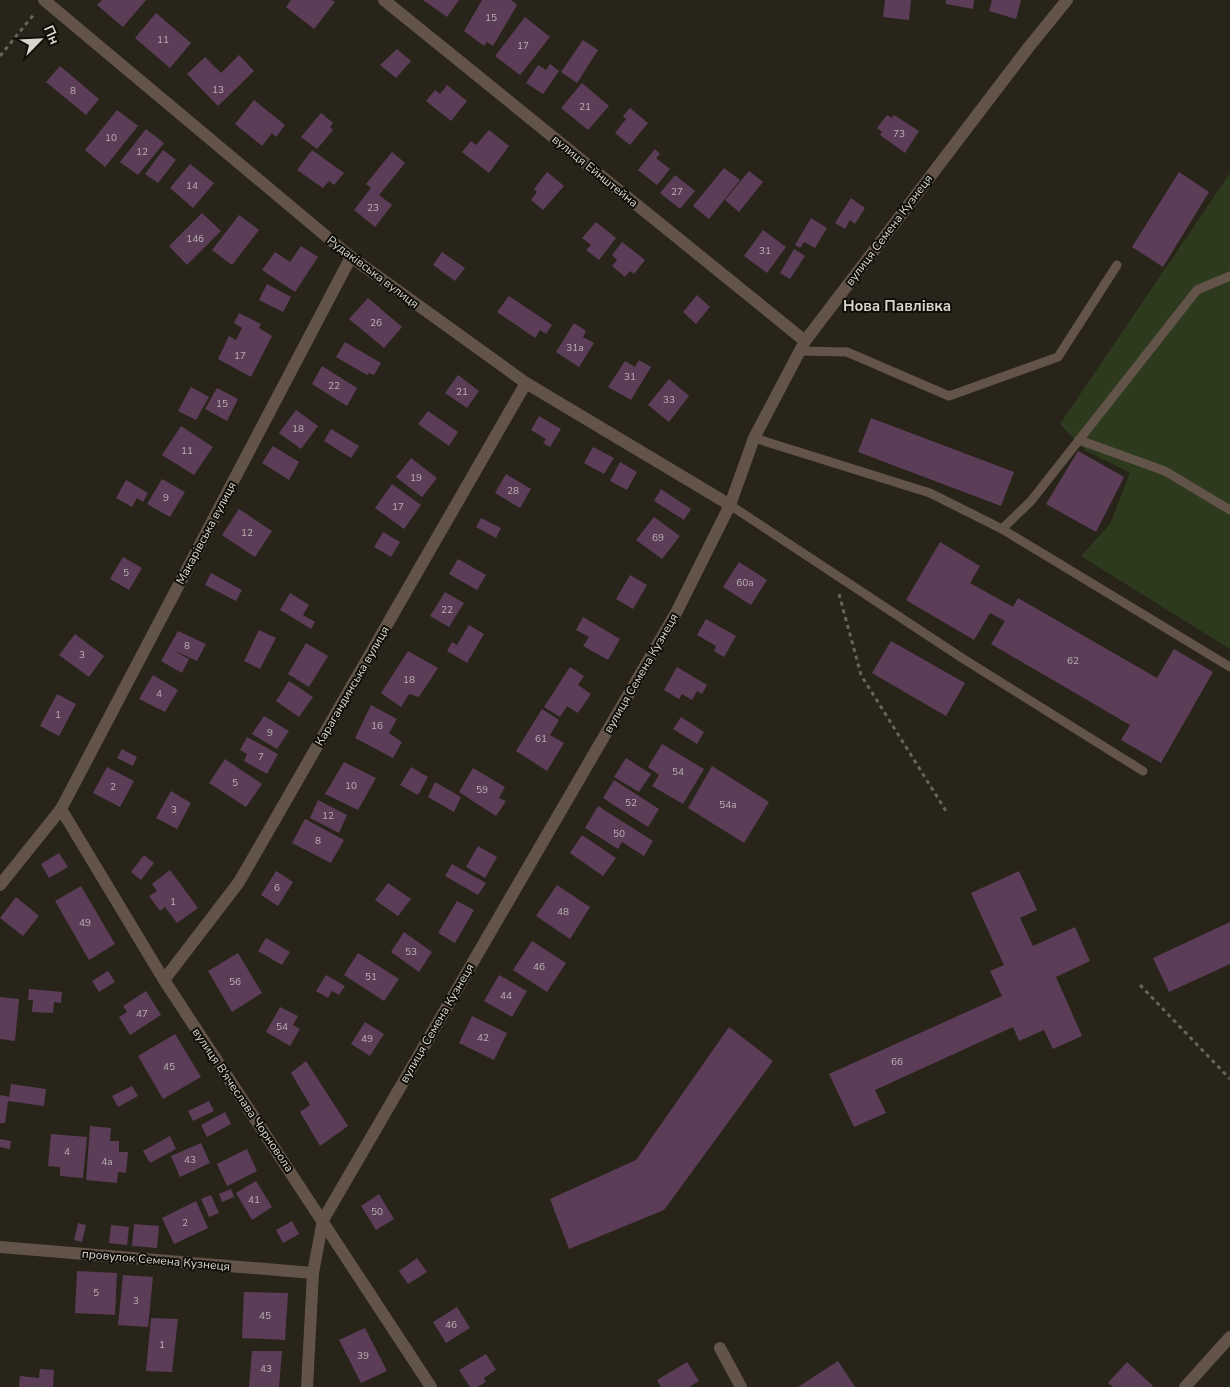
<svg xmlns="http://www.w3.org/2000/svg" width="1230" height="1387" font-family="'Nunito Sans',sans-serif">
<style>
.green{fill:#2d3a1d}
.building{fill:#5b3d58}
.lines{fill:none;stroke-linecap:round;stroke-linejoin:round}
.path{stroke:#69645b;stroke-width:3;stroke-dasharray:4 4;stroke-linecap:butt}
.service{stroke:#635449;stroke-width:9}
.minor{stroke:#635449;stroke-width:12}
.labels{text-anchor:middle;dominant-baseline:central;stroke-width:4;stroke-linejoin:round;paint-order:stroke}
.number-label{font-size:10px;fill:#bab0b1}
.street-label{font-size:12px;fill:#d9d6cf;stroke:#100e09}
.quarter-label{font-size:15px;font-weight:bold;fill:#d9d6cf;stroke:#100e09}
</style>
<rect width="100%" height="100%" fill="#292419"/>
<path class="green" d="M1230,173V649L1081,556L1110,524L1130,473L1085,450L1060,424Z"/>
<g class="building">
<path d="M102,0H146L123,27L97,5Z"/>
<path d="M291,0H332L335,2L314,29L286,7Z"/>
<path d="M423,0H459L447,17Z"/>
<path d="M482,0H511L517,5L493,46L487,42L484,46L464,31Z"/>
<path d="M885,0H911L909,20L883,17Z"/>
<path d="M946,0H974L973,9L946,4Z"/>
<path d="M992,0H1021L1016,19L989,11Z"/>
<path d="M156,13L191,43L170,68L135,38Z"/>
<path d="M525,17L550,37L520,75L495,56Z"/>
<path d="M583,40L598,50L577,83L561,72Z"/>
<path d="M397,49L411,61L396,78L380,65Z"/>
<path d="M239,55L254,71L218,106L187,74L205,57L221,73Z"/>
<path d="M550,64L559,71L543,94L526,83L538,65L546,70Z"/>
<path d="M60,66L99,99L86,115L46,82Z"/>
<path d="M582,83L609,106L588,130L561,108Z"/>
<path d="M447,85L467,101L451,121L426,101L435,90L440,94Z"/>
<path d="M254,100L285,125L276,137L272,133L262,146L235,124Z"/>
<path d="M630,108L648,123L630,145L615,133L626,119L623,116Z"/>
<path d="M117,110L138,126L105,167L85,150Z"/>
<path d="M321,113L333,123L330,127L333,130L317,149L301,137Z"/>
<path d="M887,115L892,118L894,115L919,131L905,153L880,135L882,132L877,128Z"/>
<path d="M146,129L164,143L138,175L120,162Z"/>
<path d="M489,130L509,146L489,173L462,152L471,141L476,145Z"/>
<path d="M655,149L660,154L656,158L670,169L657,185L638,170Z"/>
<path d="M163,150L176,160L158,183L145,174Z"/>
<path d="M312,150L344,173L334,185L329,181L323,188L297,170Z"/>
<path d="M392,152L405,163L379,195L392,205L375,227L354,210L371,188L366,184Z"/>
<path d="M190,164L214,183L193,208L170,188Z"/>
<path d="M724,168L740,180L709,219L693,206Z"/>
<path d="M749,171L763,182L739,212L725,200Z"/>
<path d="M547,172L564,186L543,210L531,200L537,192L534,189Z"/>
<path d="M1179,172L1209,192L1163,267L1132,247Z"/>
<path d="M675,175L695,191L680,209L660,193Z"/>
<path d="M851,198L865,208L855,224L850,220L845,229L835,223Z"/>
<path d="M202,213L221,231L187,265L169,246Z"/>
<path d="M239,215L259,230L232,265L212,250Z"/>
<path d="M811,218L827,228L815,248L804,242L800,248L795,245Z"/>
<path d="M596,222L616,238L599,260L586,250L591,245L582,238Z"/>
<path d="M763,230L786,247L767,273L744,256Z"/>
<path d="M622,242L645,260L634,274L630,271L625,277L612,266L617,260L612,255Z"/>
<path d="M301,246L318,257L295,292L262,270L275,252L290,262Z"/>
<path d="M794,249L805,256L790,279L780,273Z"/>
<path d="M442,252L465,268L455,281L433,265Z"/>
<path d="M267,284L291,297L283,312L259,300Z"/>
<path d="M697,295L710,307L696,324L683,312Z"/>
<path d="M509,296L552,325L546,334L540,330L535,338L497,312Z"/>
<path d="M368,298L402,327L384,348L349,319Z"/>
<path d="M239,313L261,324L259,328L272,336L251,377L218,359L229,336L236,340L242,328L234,323Z"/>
<path d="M574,323L586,331L583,337L594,343L579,367L556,352Z"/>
<path d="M345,342L381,363L374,375L369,373L367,375L336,357Z"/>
<path d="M639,360L651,367L631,400L608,387L625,361L635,367Z"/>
<path d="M322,366L357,388L347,406L312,384Z"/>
<path d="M458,375L479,391L467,408L445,393Z"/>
<path d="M669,379L689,396L669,422L648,405Z"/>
<path d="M191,387L209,397L196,420L178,411Z"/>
<path d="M217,388L238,399L227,421L205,409Z"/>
<path d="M296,410L318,426L301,449L279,433Z"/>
<path d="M428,411L458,432L449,446L418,424Z"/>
<path d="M539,416L561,429L550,447L543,443L546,439L531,430Z"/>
<path d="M871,418L1014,472L1001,506L858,452Z"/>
<path d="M181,426L213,447L194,475L162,455Z"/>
<path d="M331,429L359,446L351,458L324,441Z"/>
<path d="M273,446L299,462L289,480L262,463Z"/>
<path d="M593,447L614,458L604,474L584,463Z"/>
<path d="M1078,451L1124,477L1096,532L1046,504Z"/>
<path d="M411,458L437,478L422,497L396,477Z"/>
<path d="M620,462L637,472L627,490L610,481Z"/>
<path d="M506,474L531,489L520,508L495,493Z"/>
<path d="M162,479L185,492L170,517L147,504Z"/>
<path d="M126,480L148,493L143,502L137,498L132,507L116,498Z"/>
<path d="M392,484L421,505L404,529L375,508Z"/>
<path d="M661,489L691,509L684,520L654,501Z"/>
<path d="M239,509L272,531L255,557L222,535Z"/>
<path d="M654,517L680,536L662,559L636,540Z"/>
<path d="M481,518L501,528L496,538L476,527Z"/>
<path d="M383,532L400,542L391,557L374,547Z"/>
<path d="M940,542L980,566L970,583L1013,607L1018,598L1157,678L1174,649L1213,672L1161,763L1121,740L1130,725L991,644L1005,621L990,613L974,640L906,600Z"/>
<path d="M123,557L142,568L129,590L110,579Z"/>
<path d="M458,559L486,575L477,590L449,574Z"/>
<path d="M739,562L767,580L751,605L723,587Z"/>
<path d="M211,573L242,590L236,601L205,585Z"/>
<path d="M630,575L647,585L633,609L616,599Z"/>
<path d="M445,592L464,603L449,627L430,616Z"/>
<path d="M290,593L309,605L303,615L315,622L311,629L280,610Z"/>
<path d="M583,617L620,639L608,660L583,646L589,637L576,630Z"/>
<path d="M706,619L736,636L724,657L714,651L716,646L697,635Z"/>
<path d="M469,625L484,634L467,663L447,651L452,642L457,645Z"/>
<path d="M259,630L276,638L260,669L244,661Z"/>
<path d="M178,631L206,644L197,661L171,649L189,659L182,673L161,661Z"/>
<path d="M75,634L104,656L89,677L59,655Z"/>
<path d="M891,641L965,683L946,716L872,673Z"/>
<path d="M306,643L328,656L309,687L288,674Z"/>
<path d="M408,651L438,668L419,697L409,694L401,707L381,693Z"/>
<path d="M570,667L584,676L578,685L591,694L578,713L567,706L560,717L544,707Z"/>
<path d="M677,667L707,685L702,694L697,691L692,700L682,694L679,699L664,690Z"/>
<path d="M153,675L178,690L165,712L139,699Z"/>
<path d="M289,681L313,697L299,717L276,701Z"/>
<path d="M57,694L76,704L59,736L40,726Z"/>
<path d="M371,705L397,719L389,733L402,742L393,758L355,738Z"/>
<path d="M542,709L559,720L550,735L564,743L547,771L516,751Z"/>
<path d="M264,716L289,731L277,749L252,734Z"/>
<path d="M681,717L704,732L697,744L673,729Z"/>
<path d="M247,737L278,754L267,774L244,761L247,754L240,750Z"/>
<path d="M662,744L704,769L683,804L652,786L659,775L648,767Z"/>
<path d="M122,749L137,757L133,766L117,758Z"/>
<path d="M626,758L651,774L639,792L614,777Z"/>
<path d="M225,759L262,784L246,807L209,783Z"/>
<path d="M344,762L376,778L358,810L325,794Z"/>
<path d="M712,766L769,802L744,843L688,808Z"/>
<path d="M107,767L134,781L120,807L93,793Z"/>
<path d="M411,767L428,777L418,795L400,785Z"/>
<path d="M473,768L505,787L499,798L506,801L496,816L459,792Z"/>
<path d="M614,780L659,809L648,827L603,798Z"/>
<path d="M435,782L461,797L454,812L428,797Z"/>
<path d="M171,791L191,803L177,829L156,818Z"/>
<path d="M318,800L347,815L339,833L310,818Z"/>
<path d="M598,806L653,841L644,856L622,842L618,849L585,828Z"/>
<path d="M305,819L344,840L331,863L292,843Z"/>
<path d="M582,835L616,858L603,876L570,853Z"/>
<path d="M478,846L497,857L485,878L466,867Z"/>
<path d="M59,853L68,867L49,878L41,864Z"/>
<path d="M144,855L154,863L141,880L131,872Z"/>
<path d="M452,864L486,883L478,895L445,876Z"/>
<path d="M170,870L198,908L177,923L165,907L160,911L149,896L157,891L152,884Z"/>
<path d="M276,871L293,882L278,906L261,895Z"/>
<path d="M1019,871L1037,910L1020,918L1033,946L1075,927L1090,961L1056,977L1082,1036L1053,1049L1044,1030L1019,1041L1013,1027L875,1090L886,1113L854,1127L829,1074L1002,996L990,971L1004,965L971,893Z"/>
<path d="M388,883L411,899L398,916L375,900Z"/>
<path d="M557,885L590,907L570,939L536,916Z"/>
<path d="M81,886L115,944L89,960L55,901Z"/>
<path d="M16,897L39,916L23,936L0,918Z"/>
<path d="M457,901L474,910L455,943L438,933Z"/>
<path d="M1230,922V964L1169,992L1153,958Z"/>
<path d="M404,932L432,952L419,972L391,952Z"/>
<path d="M266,938L290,952L282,965L258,951Z"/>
<path d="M532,941L566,963L547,992L513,970Z"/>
<path d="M238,953L262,993L232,1012L208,971Z"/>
<path d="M358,953L399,979L384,1001L344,975Z"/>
<path d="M108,971L115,982L99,992L92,981Z"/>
<path d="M326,975L345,986L339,995L332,991L328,998L316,991Z"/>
<path d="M499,975L527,991L512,1017L484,1001Z"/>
<path d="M29,989L62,992L61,1003L54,1002L53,1013L32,1012L33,1000H28Z"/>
<path d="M146,991L161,1015L130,1035L119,1017L127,1012L123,1006Z"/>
<path d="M0,997L19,999L15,1041L0,1039Z"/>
<path d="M280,1007L298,1016L293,1025L300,1029L290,1046L266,1032Z"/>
<path d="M472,1016L507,1033L494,1060L459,1043Z"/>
<path d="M365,1022L384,1034L370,1056L351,1044Z"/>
<path d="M729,1027L773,1061L664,1210L569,1249L550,1199L636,1160Z"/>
<path d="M175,1034L201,1077L163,1099L138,1056Z"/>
<path d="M306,1061L348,1126L320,1146L300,1112L310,1105L291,1073Z"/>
<path d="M11,1084L46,1089L44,1106L8,1101L5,1123H0V1095L9,1097Z"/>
<path d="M132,1086L138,1096L118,1107L112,1096Z"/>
<path d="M209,1101L214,1111L193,1121L188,1111Z"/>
<path d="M225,1112L231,1124L207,1137L201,1125Z"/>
<path d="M90,1126L111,1128L110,1141H119V1152H128L126,1173L118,1172L117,1183L86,1180Z"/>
<path d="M51,1134L87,1137L83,1178L60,1176V1167L48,1166Z"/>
<path d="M170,1136L176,1149L150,1163L143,1151Z"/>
<path d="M0,1139L11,1141L10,1149L0,1147Z"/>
<path d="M201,1143L210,1163L180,1177L171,1156Z"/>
<path d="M247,1149L257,1171L227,1186L217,1164Z"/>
<path d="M256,1181L272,1207L252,1220L236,1193Z"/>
<path d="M231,1189L234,1197L222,1202L219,1194Z"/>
<path d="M379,1194L394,1219L376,1230L361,1206Z"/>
<path d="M211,1195L219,1213L209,1217L201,1199Z"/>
<path d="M196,1201L208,1228L174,1244L162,1218Z"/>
<path d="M292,1221L299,1234L283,1243L276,1230Z"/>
<path d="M78,1223L86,1225L82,1242L74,1240Z"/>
<path d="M134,1224L159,1226L157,1248L132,1246Z"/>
<path d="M111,1225L129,1227L127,1245L109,1243Z"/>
<path d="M417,1258L427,1272L408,1284L399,1271Z"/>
<path d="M77,1271L117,1273L115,1315L75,1313Z"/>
<path d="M123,1275L153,1277L148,1327L118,1325Z"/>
<path d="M244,1292L288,1293L285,1340L242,1338Z"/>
<path d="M457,1307L470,1328L446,1343L433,1322Z"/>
<path d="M151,1318L178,1319L172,1372L146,1371Z"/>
<path d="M365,1328L387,1371L361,1383L339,1340Z"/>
<path d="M252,1351H282L279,1387H249Z"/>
<path d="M486,1354L496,1370L484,1378L486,1382L477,1387H470L459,1370Z"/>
<path d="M838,1361L855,1387H798Z"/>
<path d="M687,1362L699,1381L689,1387H661L657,1380Z"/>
<path d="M1127,1362L1153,1386L1152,1387H1113L1108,1383Z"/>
<path d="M40,1369L54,1370L53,1387H19L20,1376L39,1378Z"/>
</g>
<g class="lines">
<g class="path">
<path d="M0,56L35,13"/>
<path d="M839,594L861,675L946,811"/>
<path d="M1140,985L1230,1079"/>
</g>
<g class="service">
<path d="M800,351L847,352L949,396L1058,357L1117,265"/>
<path d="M754,438L930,493L1002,529L1230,667"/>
<path d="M1079,440L1165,471L1230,510"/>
<path d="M730,505L962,658L1143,771"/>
<path d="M1002,529L1031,501L1197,290L1230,276"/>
</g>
<g class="minor">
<path d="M44,0L351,257L526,383L730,505"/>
<path d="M384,0L805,341"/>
<path d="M61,809L164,980L431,1387"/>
<path d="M0,885L61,809L351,257"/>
<path d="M164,980L239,882L526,383"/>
<path d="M0,1247L313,1273"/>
<path d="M720,1348L741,1387"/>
<path d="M307,1387L313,1273L323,1220L677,611L730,505L754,438L805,341L1028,48L1067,0"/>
<path d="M1185,1387L1230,1337"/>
</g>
</g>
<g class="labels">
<g class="number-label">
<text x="491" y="18">15</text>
<text x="163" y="40">11</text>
<text x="523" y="46">17</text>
<text x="218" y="90">13</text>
<text x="73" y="91">8</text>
<text x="585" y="107">21</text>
<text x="899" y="134">73</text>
<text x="111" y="138">10</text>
<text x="142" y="152">12</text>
<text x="192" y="186">14</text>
<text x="677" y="192">27</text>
<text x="373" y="208">23</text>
<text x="195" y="239">14б</text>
<text x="765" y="251">31</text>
<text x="376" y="323">26</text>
<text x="575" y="348">31а</text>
<text x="240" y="356">17</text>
<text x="630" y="377">31</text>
<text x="334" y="386">22</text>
<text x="462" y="392">21</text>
<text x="669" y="400">33</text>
<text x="222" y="404">15</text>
<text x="298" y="429">18</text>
<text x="187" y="451">11</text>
<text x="416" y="478">19</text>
<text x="513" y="491">28</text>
<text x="166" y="498">9</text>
<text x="398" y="507">17</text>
<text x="247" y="533">12</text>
<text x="658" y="538">69</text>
<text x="126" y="573">5</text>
<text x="745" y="583">60а</text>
<text x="447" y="610">22</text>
<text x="187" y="646">8</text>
<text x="82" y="655">3</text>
<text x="1073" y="661">62</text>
<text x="409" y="680">18</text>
<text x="159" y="694">4</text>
<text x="58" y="715">1</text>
<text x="377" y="726">16</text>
<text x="270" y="733">9</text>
<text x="541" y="739">61</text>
<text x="261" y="757">7</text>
<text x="678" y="772">54</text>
<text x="235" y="783">5</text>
<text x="351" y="786">10</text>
<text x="113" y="787">2</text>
<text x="482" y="790">59</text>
<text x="631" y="803">52</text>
<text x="728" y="805">54а</text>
<text x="174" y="810">3</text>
<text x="328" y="816">12</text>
<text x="619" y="834">50</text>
<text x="318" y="841">8</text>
<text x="277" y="888">6</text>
<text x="173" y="902">1</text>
<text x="563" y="912">48</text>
<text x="85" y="923">49</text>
<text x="411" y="952">53</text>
<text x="539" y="967">46</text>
<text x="371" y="977">51</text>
<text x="235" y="982">56</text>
<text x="506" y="996">44</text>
<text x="142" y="1014">47</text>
<text x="282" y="1027">54</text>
<text x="483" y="1038">42</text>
<text x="367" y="1039">49</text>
<text x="897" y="1062">66</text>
<text x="169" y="1067">45</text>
<text x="67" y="1152">4</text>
<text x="190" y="1160">43</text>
<text x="107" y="1162">4а</text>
<text x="254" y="1200">41</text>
<text x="377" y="1212">50</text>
<text x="185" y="1223">2</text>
<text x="96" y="1293">5</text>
<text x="136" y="1301">3</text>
<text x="265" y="1316">45</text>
<text x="451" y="1325">46</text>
<text x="162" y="1345">1</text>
<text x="363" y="1356">39</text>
<text x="266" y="1369">43</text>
</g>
<g class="street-label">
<text transform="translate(595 171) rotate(39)">вулиця Ейнштейна</text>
<text transform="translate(889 230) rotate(-53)">вулиця Семена Кузнеця</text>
<text transform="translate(373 272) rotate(37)">Рудаківська вулиця</text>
<text transform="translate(206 533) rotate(-62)">Макарівська вулиця</text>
<text transform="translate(641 673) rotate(-60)">вулиця Семена Кузнеця</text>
<text transform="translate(352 686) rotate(-60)">Карагандинська вулиця</text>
<text transform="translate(437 1023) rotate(-60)">вулиця Семена Кузнеця</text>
<text transform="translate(243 1100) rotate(56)">вулиця В'ячеслава Чорновола</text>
<text transform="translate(156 1260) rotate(5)">провулок Семена Кузнеця</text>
</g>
<g class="quarter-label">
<text x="897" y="306">Нова Павлівка</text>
</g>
</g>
<g transform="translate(40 40) rotate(66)" stroke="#100e09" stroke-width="4" paint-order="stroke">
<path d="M0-4L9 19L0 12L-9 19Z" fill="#d9d6cf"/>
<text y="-8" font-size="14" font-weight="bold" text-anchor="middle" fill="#d9d6cf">Пн</text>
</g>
</svg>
